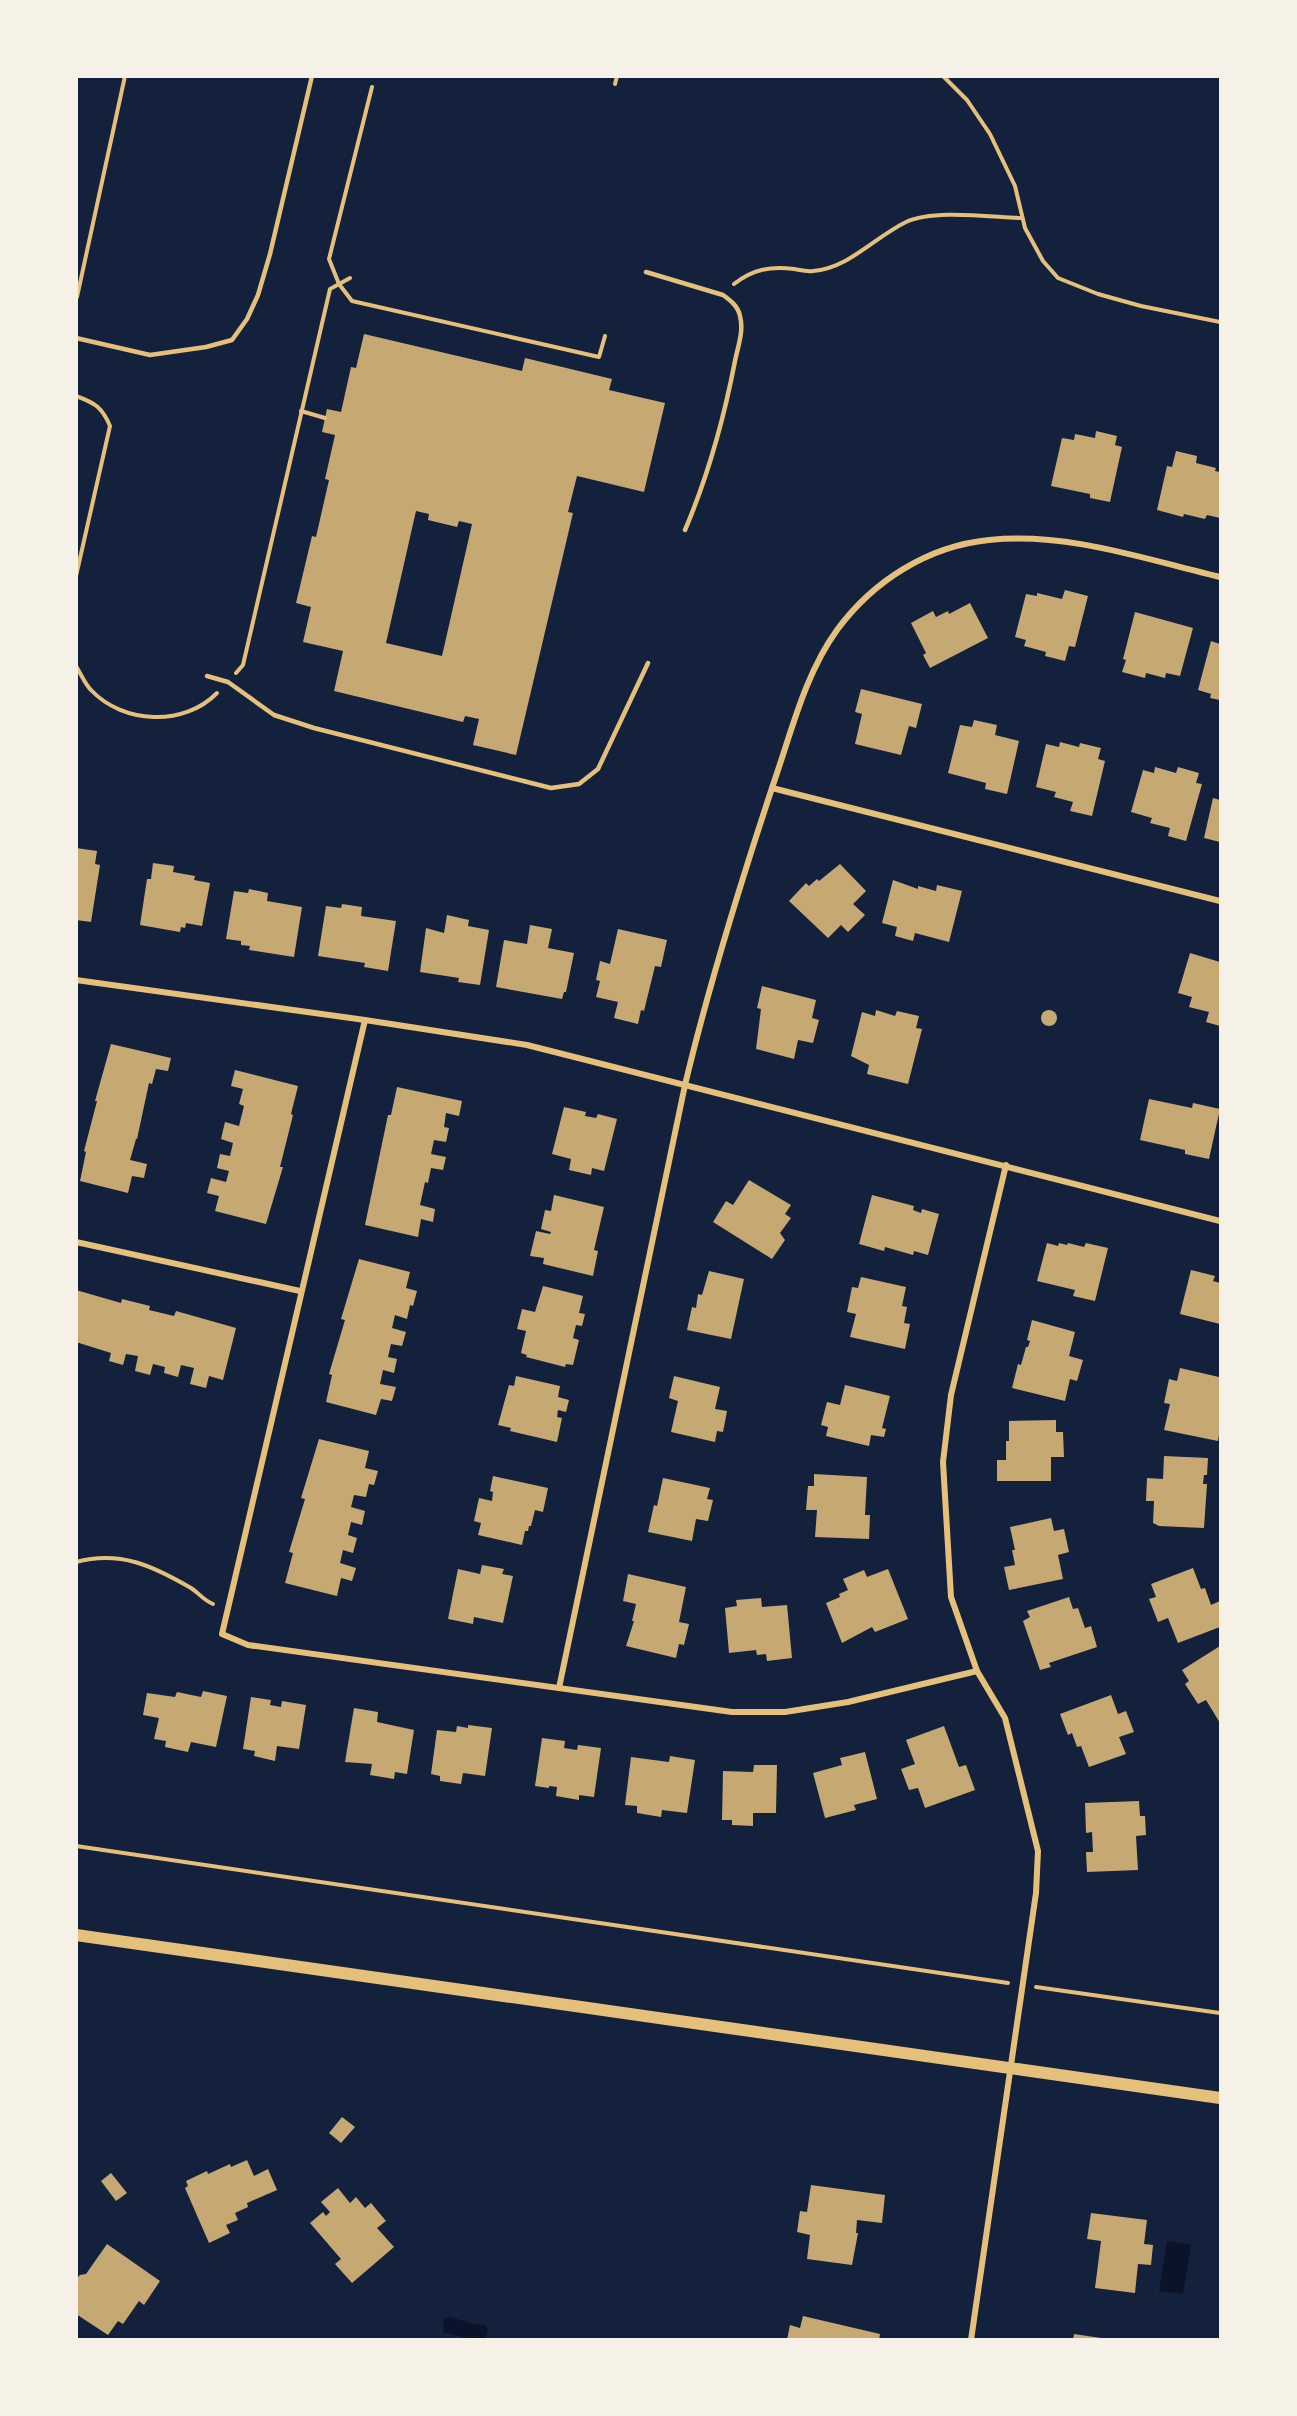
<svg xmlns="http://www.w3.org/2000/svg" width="1297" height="2416" font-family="Ubuntu,sans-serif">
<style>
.water{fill:#0b132b}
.building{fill:#c6a872;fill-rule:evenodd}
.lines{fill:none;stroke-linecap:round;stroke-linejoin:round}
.path{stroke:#e5c07b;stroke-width:4}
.service{stroke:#e5c07b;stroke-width:4.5}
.minor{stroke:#e5c07b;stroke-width:6}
.secondary{stroke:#e5c07b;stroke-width:12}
</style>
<rect width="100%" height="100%" fill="#14213d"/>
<g class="water">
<path d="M1167,2241L1191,2245L1183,2294L1159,2291Z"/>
<path d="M450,2317L474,2324L485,2325L488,2329L486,2339C473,2340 456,2336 443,2332L444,2319Z"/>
</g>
<g class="building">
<path d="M364,334L522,371L525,358L612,379L609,390L665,403L644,492L577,476L568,512L573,513L516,755L473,745L479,719L465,716L463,722L334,691L343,651L303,642L311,607L296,603L312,536L316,537L329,480L325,479L335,435L322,432L327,409L341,412L351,367L356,368ZM416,511L429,514L428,520L457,527L459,521L472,524L442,656L386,643Z"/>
<path d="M1096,431L1117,436L1115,445L1122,447L1110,502L1090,498V494L1051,486L1062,438L1074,440L1075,434L1095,438Z"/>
<path d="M1176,451L1197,456L1196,463L1216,468L1215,471L1220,472V518L1207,515L1205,519L1184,514L1183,517L1157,510L1167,466L1172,467Z"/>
<path d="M1065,590L1088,596L1075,647L1069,646L1065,661L1045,656L1046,652L1024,646L1026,640L1015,637L1026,594L1037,596V593L1062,599Z"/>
<path d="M970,603L988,638L930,668L923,655L926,653L911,623L933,611L936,617L948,611L949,614Z"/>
<path d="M1135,612L1193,628L1180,676L1166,673L1165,678L1146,673L1145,678L1122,672L1126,660L1123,659Z"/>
<path d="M1211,641L1220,644V700L1210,698L1211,694L1198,690Z"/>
<path d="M861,689L922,704L916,728L909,726L901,755L855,744L862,714L855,712Z"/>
<path d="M974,720L997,725L995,735L1019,741L1007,794L985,789L986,783L948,773L960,725L972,727Z"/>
<path d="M1060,742L1079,747L1080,743L1101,748L1098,759L1105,761L1092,816L1070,811L1073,802L1054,797L1056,792L1036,787L1046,744L1059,747Z"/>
<path d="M1155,767L1176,773L1178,767L1199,773L1196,783L1202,784L1186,841L1168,836L1170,828L1150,823L1152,818L1131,812L1143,770L1154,773Z"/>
<path d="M1213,798L1220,800V842L1204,838Z"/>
<path d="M76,848L97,851L95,864L100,865L91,922L76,920Z"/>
<path d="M153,863L174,866L173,872L195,876L194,880L210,883L202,926L186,923L185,928L181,927L180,932L140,925L147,879H151Z"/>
<path d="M840,864L866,891L853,904L865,915L848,932L841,925L828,938L789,901L806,883L809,886L817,879L819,881Z"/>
<path d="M893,880L918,889V886L936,891L937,885L962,891L949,942L915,933L913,941L895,936L897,927L882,923Z"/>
<path d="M249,889L268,893L267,901L302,907L294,957L249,950L250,946L241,945V941L226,939L234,891L248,893Z"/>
<path d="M342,904L362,907L361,916L396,921L388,971L364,967L365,963L318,956L326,906L341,908Z"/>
<path d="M447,915L469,920L468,926L489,930L480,985L458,982L459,978L420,972L426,928L444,933Z"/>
<path d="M530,925L552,929L548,948L574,953L566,992H564L562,999L496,987L504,940L527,944Z"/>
<path d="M618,929L667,940L661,967L655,966L644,1011L641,1010L638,1024L614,1018L618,1002L596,997L600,981L596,980L600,961L610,964Z"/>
<path d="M1190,953L1220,962V1026L1206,1022L1209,1012L1189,1007L1192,997L1178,993Z"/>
<path d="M762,986L816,1000L812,1018L819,1020L813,1043L798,1040L794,1059L756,1049L761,1009L757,1008Z"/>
<circle cx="1049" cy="1018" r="8"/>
<path d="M876,1010L895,1016L897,1011L919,1016L916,1028L922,1029L908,1084L867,1074L869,1065L851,1056L862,1012L875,1016Z"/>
<path d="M111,1044L171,1058L168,1071L156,1069L152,1084L149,1083L137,1139H136L130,1160L147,1164L144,1178L132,1176L128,1193L80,1181L86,1152L84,1151L97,1101H95Z"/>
<path d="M235,1070L298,1086L291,1114L293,1115L280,1167H283L266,1224L215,1211L219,1196L207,1193L211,1178L226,1182L229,1171L217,1168L220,1154L230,1156L233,1143L221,1139L225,1122L239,1126L244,1106L239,1104L243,1089L231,1086Z"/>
<path d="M397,1087L462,1101L459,1116L446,1113L444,1127L449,1128L446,1142L434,1140L431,1154L446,1157L443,1170L431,1168L428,1183L425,1182L420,1205L435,1209L433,1222L421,1219L418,1237L365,1225L388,1115H391Z"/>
<path d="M1149,1099L1192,1108L1193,1103L1220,1109L1209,1159L1185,1154V1150L1140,1140Z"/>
<path d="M564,1107L586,1112L585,1116L596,1118L598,1114L617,1119L604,1171L592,1168L591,1175L569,1170L571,1159L552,1154Z"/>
<path d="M749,1180L791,1205L785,1214L791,1218L780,1233L785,1240L772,1259L713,1222L726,1201L733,1205Z"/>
<path d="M554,1195L604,1207L594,1250L598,1251L593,1276L543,1264L544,1258L530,1256L536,1231L550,1234L551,1232L541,1229L545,1210L551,1211Z"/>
<path d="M872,1195L914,1206L913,1210L921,1213L922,1209L939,1214L928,1255L914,1251L913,1255L885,1247L884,1251L859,1244Z"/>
<path d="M1047,1243L1058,1246L1059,1243L1067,1245L1068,1243L1084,1247L1086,1243L1108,1248L1095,1301L1073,1296L1075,1290L1037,1281Z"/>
<path d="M359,1259L410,1272L406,1288L417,1291L413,1306L410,1305L407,1319L395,1315L392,1328L406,1332L402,1346L391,1344L388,1357L397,1359L394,1373L383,1370L380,1384L396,1387L392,1401L381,1399L376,1415L326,1402L332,1375L329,1374L345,1320L341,1319Z"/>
<path d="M1191,1270L1215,1276L1213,1281L1220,1283V1324L1180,1314Z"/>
<path d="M709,1271L744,1279L731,1339L687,1330L692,1307L696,1308L698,1294L702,1295Z"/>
<path d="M861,1277L906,1287L902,1306L907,1307L904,1323L910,1324L905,1349L850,1337L856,1314L847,1312L852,1287L858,1288Z"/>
<path d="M543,1286L583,1296L579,1313L585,1314L582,1326L576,1325L573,1338L579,1340L573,1365L566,1364L565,1367L526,1357L527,1355L521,1353L526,1331L517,1329L522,1309L535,1312Z"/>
<path d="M76,1290L121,1303L122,1299L150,1306L149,1310L174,1316L176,1311L236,1328L223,1380L209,1376L206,1388L190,1384L194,1368L181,1365L178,1377L164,1373L165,1367L153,1364L150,1375L135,1371L138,1356L126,1354L123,1365L109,1361L111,1353L76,1342Z"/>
<path d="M1032,1320L1075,1332L1069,1356L1083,1360L1077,1381L1070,1379L1065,1401L1012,1388L1018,1364L1021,1365L1026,1347H1028L1030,1341L1027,1340Z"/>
<path d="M1180,1368L1219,1377L1220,1428L1218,1441L1164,1430L1170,1404L1164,1403L1169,1379L1177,1381Z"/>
<path d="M516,1376L560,1386L558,1397L569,1400L566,1412L558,1410L557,1417L562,1418L557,1442L510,1431L511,1428L498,1425L509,1385L514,1386Z"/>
<path d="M674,1376L720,1387L715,1409L727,1411L723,1432L717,1431L715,1442L671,1432L678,1401L669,1398Z"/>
<path d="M845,1385L890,1396L882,1428L886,1429L884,1437L871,1435L869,1446L826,1436L828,1427L821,1425L827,1402L840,1405Z"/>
<path d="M1056,1420V1432H1063L1064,1457H1051V1481H997V1460H1006V1441H1009V1421Z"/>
<path d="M319,1439L369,1451L365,1468L378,1471L374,1485L369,1484L366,1497L354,1495L351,1507L365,1511L362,1525L351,1522L348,1535L357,1538L353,1553L343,1550L340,1563L356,1568L352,1581L341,1578L337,1596L285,1583L293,1553L289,1552L305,1499L301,1498Z"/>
<path d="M1164,1456L1208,1458L1207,1475H1204L1203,1484H1207L1204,1528L1159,1526L1153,1523L1154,1501H1146L1147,1478L1163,1479Z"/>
<path d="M814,1474L867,1477L865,1515H870L869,1539L815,1537L817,1510H806L808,1486H814Z"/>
<path d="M493,1476L548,1488L543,1512L535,1510L531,1526H529L528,1531H525L522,1545L478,1535L481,1523L474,1521L479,1498L492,1501L493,1492L490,1491Z"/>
<path d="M663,1478L710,1488L707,1499L713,1500L708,1521L696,1519L692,1541L648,1532L654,1505L657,1506Z"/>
<path d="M1051,1518L1054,1531L1064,1529L1069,1552L1058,1555L1063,1579L1009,1590L1004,1567L1015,1565L1012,1550H1015L1010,1527Z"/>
<path d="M482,1565L504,1569L502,1574L513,1576L503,1623L474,1617L473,1624L448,1619L458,1569L480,1574Z"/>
<path d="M1193,1568L1201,1589L1205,1588L1211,1605L1220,1601V1627L1178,1643L1168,1618L1158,1622L1149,1599L1156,1597L1151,1584Z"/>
<path d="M888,1569L908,1619L875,1632L872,1627L842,1643L826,1603L840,1597L839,1594L848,1590L843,1579L864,1570L867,1577Z"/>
<path d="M628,1574L686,1587L679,1622L689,1624L684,1645L679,1644L676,1658L626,1646L634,1621H632L636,1604L623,1601Z"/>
<path d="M1069,1597L1073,1609L1078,1608L1085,1628L1091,1626L1097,1647L1049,1663L1051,1667L1040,1670L1023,1621L1030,1617L1027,1611Z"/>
<path d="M761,1598L762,1607L787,1605L792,1658L767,1661L766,1654L757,1655L756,1650L729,1653L725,1608L737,1606L736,1600Z"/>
<path d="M1220,1646V1723L1206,1700L1198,1704L1185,1684L1189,1681L1182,1670Z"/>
<path d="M203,1691L227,1696L216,1747L191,1742L188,1752L165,1747L166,1741L154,1739L159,1718L143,1715L147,1693L175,1697L177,1692L201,1697Z"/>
<path d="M1111,1695L1118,1714L1126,1711L1134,1732L1119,1737L1126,1754L1089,1767L1081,1746L1077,1747L1072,1733L1068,1735L1060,1714Z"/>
<path d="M251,1697L271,1700L270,1705L281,1707L282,1701L306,1705L299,1749L277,1746L275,1761L254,1756L255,1751L243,1749Z"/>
<path d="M354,1708L378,1712L377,1722L414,1730L407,1774L395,1772L394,1779L370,1775L372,1764L345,1762Z"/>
<path d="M468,1725L492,1728L485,1776L463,1773L461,1784L440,1781V1776L431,1774L437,1730L456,1732L457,1726L468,1728Z"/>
<path d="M944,1726L959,1767L966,1765L975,1790L925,1808L918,1788L909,1790L901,1769L915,1764L906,1740Z"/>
<path d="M542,1738L565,1741L564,1748L577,1750L578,1745L601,1748L594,1797L579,1795V1800L556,1796L557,1787L549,1786V1788L535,1786Z"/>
<path d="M865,1752L877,1799L854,1805L856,1810L825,1818L813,1773L842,1765L840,1758Z"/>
<path d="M670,1756L695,1760L687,1813L662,1810L661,1817L637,1813V1806L625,1805L631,1757L669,1762Z"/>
<path d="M754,1765H777L776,1813H753V1826L732,1825V1820H722L723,1771L753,1772Z"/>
<path d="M1139,1801L1140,1816H1145L1146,1835L1136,1836L1138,1870L1087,1872L1086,1852H1093L1092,1832L1086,1833L1085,1803Z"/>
<path d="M342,2117L355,2127L341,2143L329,2133Z"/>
<path d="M247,2160L254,2176L268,2169L277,2190L247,2203L248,2207L235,2213L238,2220L226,2225L230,2233L209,2243L185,2188L188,2186L186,2181L207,2171L208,2174L230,2164L231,2167Z"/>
<path d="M111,2173L127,2193L116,2201L101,2181Z"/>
<path d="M811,2185L885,2195L882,2223L857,2220L856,2233H858L852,2265L807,2259L810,2235L797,2232L800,2211L807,2212Z"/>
<path d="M338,2188L350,2203L356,2197L365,2208L371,2203L386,2221L377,2228L394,2247L352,2283L335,2264L341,2259L310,2223L323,2212L326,2216L330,2212L321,2202Z"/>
<path d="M1091,2213L1147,2220L1144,2244L1153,2245L1151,2265L1138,2264L1135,2293L1095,2288L1101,2241L1087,2239Z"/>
<path d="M107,2244L160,2281L144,2305L139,2301L123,2324L118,2321L108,2335L76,2314V2279L80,2275L86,2274Z"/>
<path d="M803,2316L880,2334L879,2340H787L790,2325L800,2328Z"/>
<path d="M1074,2334L1101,2338V2340H1073Z"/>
</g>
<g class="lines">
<g class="path">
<path d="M943,76L967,100L990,134L1015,186L1025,228L1043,261L1058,278L1098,294L1141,306L1220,322"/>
<path d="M615,84L617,76"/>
<path d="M372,87L329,259L339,284L352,301L599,357L605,336"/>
<path d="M734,284C753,269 771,266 794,269C800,270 807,272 813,271C849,268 875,237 906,222C933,209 991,217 1021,218"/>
<path d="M77,297L125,76"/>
<path d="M76,396C95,403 102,407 110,426L76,576"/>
<path d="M301,411L325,418"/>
<path d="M76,666C81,674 85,684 91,690C123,724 184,727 217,693"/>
<path d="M236,673L243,665L330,289L350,278"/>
<path d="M76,1562C120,1550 153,1566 191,1588C199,1593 203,1600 213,1604"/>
<path d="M76,1846L1008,1983"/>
<path d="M1036,1987L1220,2013"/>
</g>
<g class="service">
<path d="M646,272L723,295C730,300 738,306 740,316C744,331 738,346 735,361C724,418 708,476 685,530"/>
<path d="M76,338L150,355L206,347L232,340L247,319L258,295L270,254L312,76"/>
<path d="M207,676L228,682L274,715L314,728L551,788L579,784L598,769L648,663"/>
</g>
<g class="minor">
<path d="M772,788L1220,901"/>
<path d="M76,980L365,1020L527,1045L1220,1221"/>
<path d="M365,1020L222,1634L248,1645L732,1712H785L848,1702L977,1671"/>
<path d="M76,1242L300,1291"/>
<path d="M559,1688L685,1085C710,980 742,878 776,776C793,726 806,673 837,630C873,581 928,546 989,540C1068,532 1144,559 1220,577"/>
<path d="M971,2340L1036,1893L1038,1851L1005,1718L977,1671L951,1597L943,1462L951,1395L1006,1165"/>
</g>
<path class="secondary" d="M76,1935L1220,2098"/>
</g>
<rect width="1297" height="2416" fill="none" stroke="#f6f1e7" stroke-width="156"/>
</svg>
